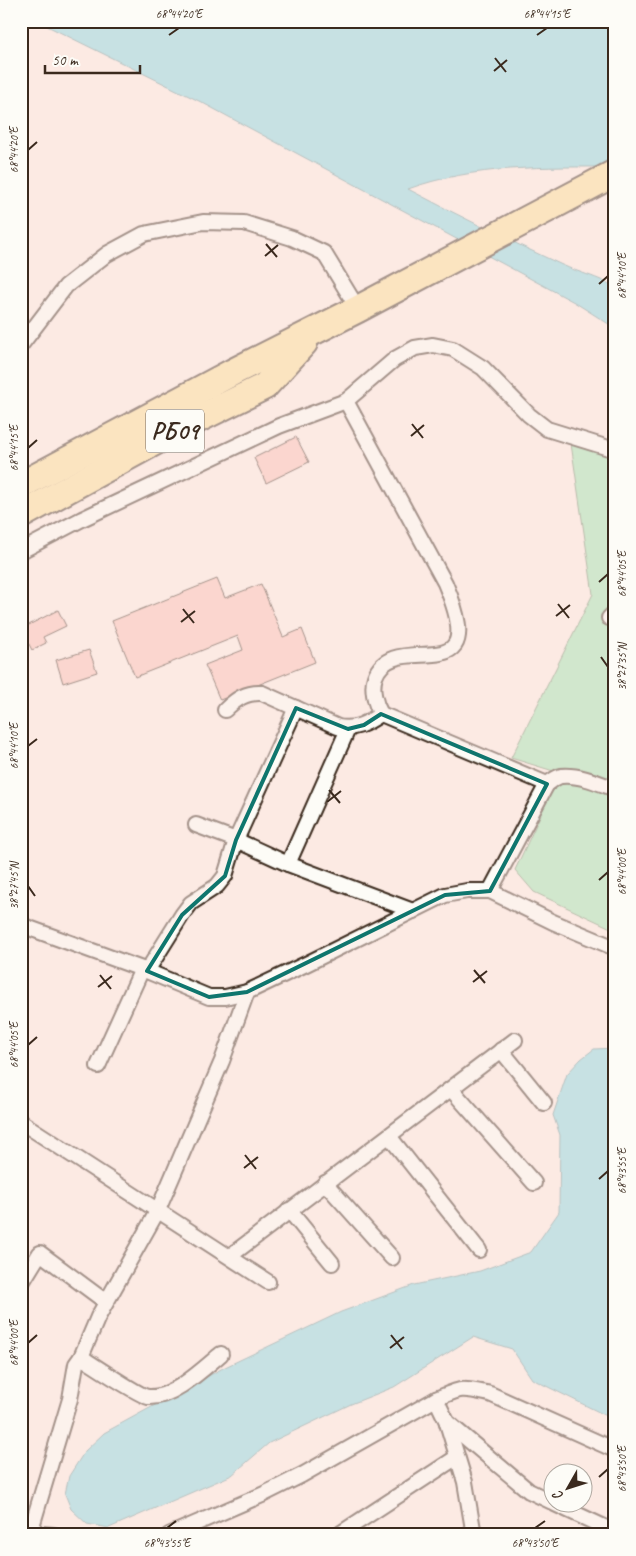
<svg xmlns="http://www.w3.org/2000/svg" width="636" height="1556" font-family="Caveat,sans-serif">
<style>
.green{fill:#9ee4b1;stroke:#6c8768}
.water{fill:#87d7e2;stroke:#699294}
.building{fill:#fabfb5;stroke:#3b2a1e}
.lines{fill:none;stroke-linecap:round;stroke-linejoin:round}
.street-casing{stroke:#3b2a1e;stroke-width:18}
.highway-casing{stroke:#3b2a1e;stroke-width:30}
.street{stroke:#fdfcf7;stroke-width:14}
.highway{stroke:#fbde96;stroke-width:26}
.marked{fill:none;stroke:#0f766e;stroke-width:4;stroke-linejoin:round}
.ticks{fill:none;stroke:#3b2a1e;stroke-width:2}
.labels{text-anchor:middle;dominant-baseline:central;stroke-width:4;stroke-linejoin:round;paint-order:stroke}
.shield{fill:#fdfcf7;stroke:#75695f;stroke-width:1}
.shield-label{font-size:24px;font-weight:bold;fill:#3b2a1e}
.neatline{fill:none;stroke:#3b2a1e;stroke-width:2}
.ticks-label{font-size:12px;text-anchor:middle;fill:#3b2a1e}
</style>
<rect width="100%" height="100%" fill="#fceae3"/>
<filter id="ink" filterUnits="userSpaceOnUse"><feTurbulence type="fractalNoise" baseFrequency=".02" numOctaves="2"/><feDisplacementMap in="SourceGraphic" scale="10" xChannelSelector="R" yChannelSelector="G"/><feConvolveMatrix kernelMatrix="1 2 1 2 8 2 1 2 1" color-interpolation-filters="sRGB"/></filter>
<g filter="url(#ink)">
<path class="green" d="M569,430L615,445V930L534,892L515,870L560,773L511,758L593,594Z"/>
<g class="water">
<path d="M37,21H615V167C546,167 474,165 408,189C459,216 510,241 562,265C580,273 598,277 615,287V328L574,302L201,102Z"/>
<path d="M615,1048V1420L532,1379L512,1349L473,1337L394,1387L351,1404L269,1443L232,1475L109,1528L87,1524L71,1509L65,1494L69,1476L85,1451L104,1433L223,1368L341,1312L414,1285L480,1271L531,1252L559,1212L560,1135L553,1115L567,1074L581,1059L594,1049Z"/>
</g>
<g class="building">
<path d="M296,437L309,462L266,483L254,458Z"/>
<path d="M217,579L225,598L261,584L283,637L302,629L315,662L220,700L205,665L243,650L238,636L135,677L112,621Z"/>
<path d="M58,610L66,626L43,637L46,643L32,650L21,629Z"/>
<path d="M89,650L97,672L63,683L56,660Z"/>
</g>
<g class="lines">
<defs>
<g id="street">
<path d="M21,345L66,286L107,254L144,234L203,222L244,223L292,238L324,253L358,309"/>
<path d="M346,401L445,583C494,699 393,625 375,677C371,688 375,704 381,714L547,784L490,891"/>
<path d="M21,551L82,519L279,426L346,401L395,359L415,348L433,345L453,349L483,368L529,415L547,429L615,450"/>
<path d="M609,618L615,612"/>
<path d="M225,710C236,699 246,692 262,693L338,727C355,730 366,724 381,714"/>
<path d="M547,784C552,781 556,777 561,776C578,774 599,783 615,789"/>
<path d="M196,825L236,840L288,864L413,911"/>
<path d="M288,864L348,729"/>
<path d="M21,925L142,969L209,997H225L247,992L306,964L445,895L467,891H490L553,922L615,948"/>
<path d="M147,971L182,915L191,903L217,886L225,876L236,840L296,708"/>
<path d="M501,1050L544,1103"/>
<path d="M98,1066L142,969"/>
<path d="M451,1089L534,1183"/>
<path d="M21,1122L268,1282"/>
<path d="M389,1136L479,1250"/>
<path d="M325,1183L392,1258"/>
<path d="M289,1210L332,1263"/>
<path d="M230,1256L515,1040"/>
<path d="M21,1284L40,1253L106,1302"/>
<path d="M81,1357C92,1364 140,1396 148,1397C172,1399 203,1369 221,1354"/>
<path d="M436,1399L447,1422L529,1491L554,1503"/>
<path d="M447,1423L465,1482L474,1535"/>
<path d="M555,1504L615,1532"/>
<path d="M30,1533L70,1399L76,1364L81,1357L98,1317L158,1210L222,1061L247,992"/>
<path d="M23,1535L30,1533L54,1535"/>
<path d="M169,1535L262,1495L302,1475L436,1399C463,1387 462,1388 490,1394L615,1450"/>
<path d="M338,1535L457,1457"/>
</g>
<g id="highway">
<path d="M21,485L233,372L358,309L615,173"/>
<path d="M21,515L180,428L265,386L304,343"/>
</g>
</defs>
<use href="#street" class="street-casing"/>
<use href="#highway" class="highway-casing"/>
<use href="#street" class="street"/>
<use href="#highway" class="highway"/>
</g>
</g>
<path d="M0 0H636V1556H0ZM296,708L348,729L364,725L381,714L547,784L490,891L445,895L247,992L209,997L147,971L182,915L225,876L236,840Z" fill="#fceae3" fill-opacity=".55" fill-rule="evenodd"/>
<path class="marked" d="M296,708L348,729L364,725L381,714L547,784L490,891L445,895L247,992L209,997L147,971L182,915L225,876L236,840Z"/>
<path class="ticks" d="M169,35L179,28M537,35L547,28M495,58L506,72M494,71L507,60M28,150L37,142M266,244L277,257M265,256L278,245M599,284L608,276M412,424L423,438M411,436L424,425M28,448L37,440M599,582L608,574M558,604L569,618M183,609L194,623M556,616L570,605M181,622L195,611M601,657L608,667M28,746L37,739M329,790L340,803M327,802L341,791M599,880L608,872M28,886L35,896M474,970L485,983M100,975L111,989M473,982L487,971M98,987L112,976M28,1045L37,1037M245,1155L256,1169M244,1168L258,1157M599,1179L608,1171M391,1335L402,1349M28,1343L37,1335M390,1348L404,1337M599,1477L608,1469M167,1528L176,1521M535,1528L545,1521"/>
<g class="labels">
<rect class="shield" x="146" y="409.5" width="58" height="43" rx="4"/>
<g class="shield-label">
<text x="175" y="431">РБ09</text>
</g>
</g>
<rect width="636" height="1556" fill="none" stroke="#fdfcf7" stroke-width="55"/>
<g transform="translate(568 1488) rotate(231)"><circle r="24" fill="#fdfcf7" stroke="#afa8a0"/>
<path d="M0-4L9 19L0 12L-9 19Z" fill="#3b2a1e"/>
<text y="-8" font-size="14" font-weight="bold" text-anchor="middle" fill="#3b2a1e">С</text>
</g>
<path d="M45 65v8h95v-8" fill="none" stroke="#3b2a1e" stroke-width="2.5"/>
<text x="52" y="65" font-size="15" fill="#3b2a1e" stroke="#fdfcf7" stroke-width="4" paint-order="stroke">50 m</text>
<rect x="28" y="28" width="580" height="1500" class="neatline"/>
<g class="ticks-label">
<text x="179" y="18">68°44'20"E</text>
<text x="547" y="18">68°44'15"E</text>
<text transform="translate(14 150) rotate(-90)" y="4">68°44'20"E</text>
<text transform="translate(622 276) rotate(-90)" y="4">68°44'10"E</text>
<text transform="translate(14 448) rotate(-90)" y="4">68°44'15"E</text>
<text transform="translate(622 574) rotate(-90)" y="4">68°44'05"E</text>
<text transform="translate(622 667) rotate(-90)" y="4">38°27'35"N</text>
<text transform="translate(14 746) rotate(-90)" y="4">68°44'10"E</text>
<text transform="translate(622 872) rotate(-90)" y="4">68°44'00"E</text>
<text transform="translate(14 886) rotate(-90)" y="4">38°27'45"N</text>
<text transform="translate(14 1045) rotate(-90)" y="4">68°44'05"E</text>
<text transform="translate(622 1171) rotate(-90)" y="4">68°43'55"E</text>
<text transform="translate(14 1343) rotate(-90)" y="4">68°44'00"E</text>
<text transform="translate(622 1469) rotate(-90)" y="4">68°43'50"E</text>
<text x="167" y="1547">68°43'55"E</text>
<text x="535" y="1547">68°43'50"E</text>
</g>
</svg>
